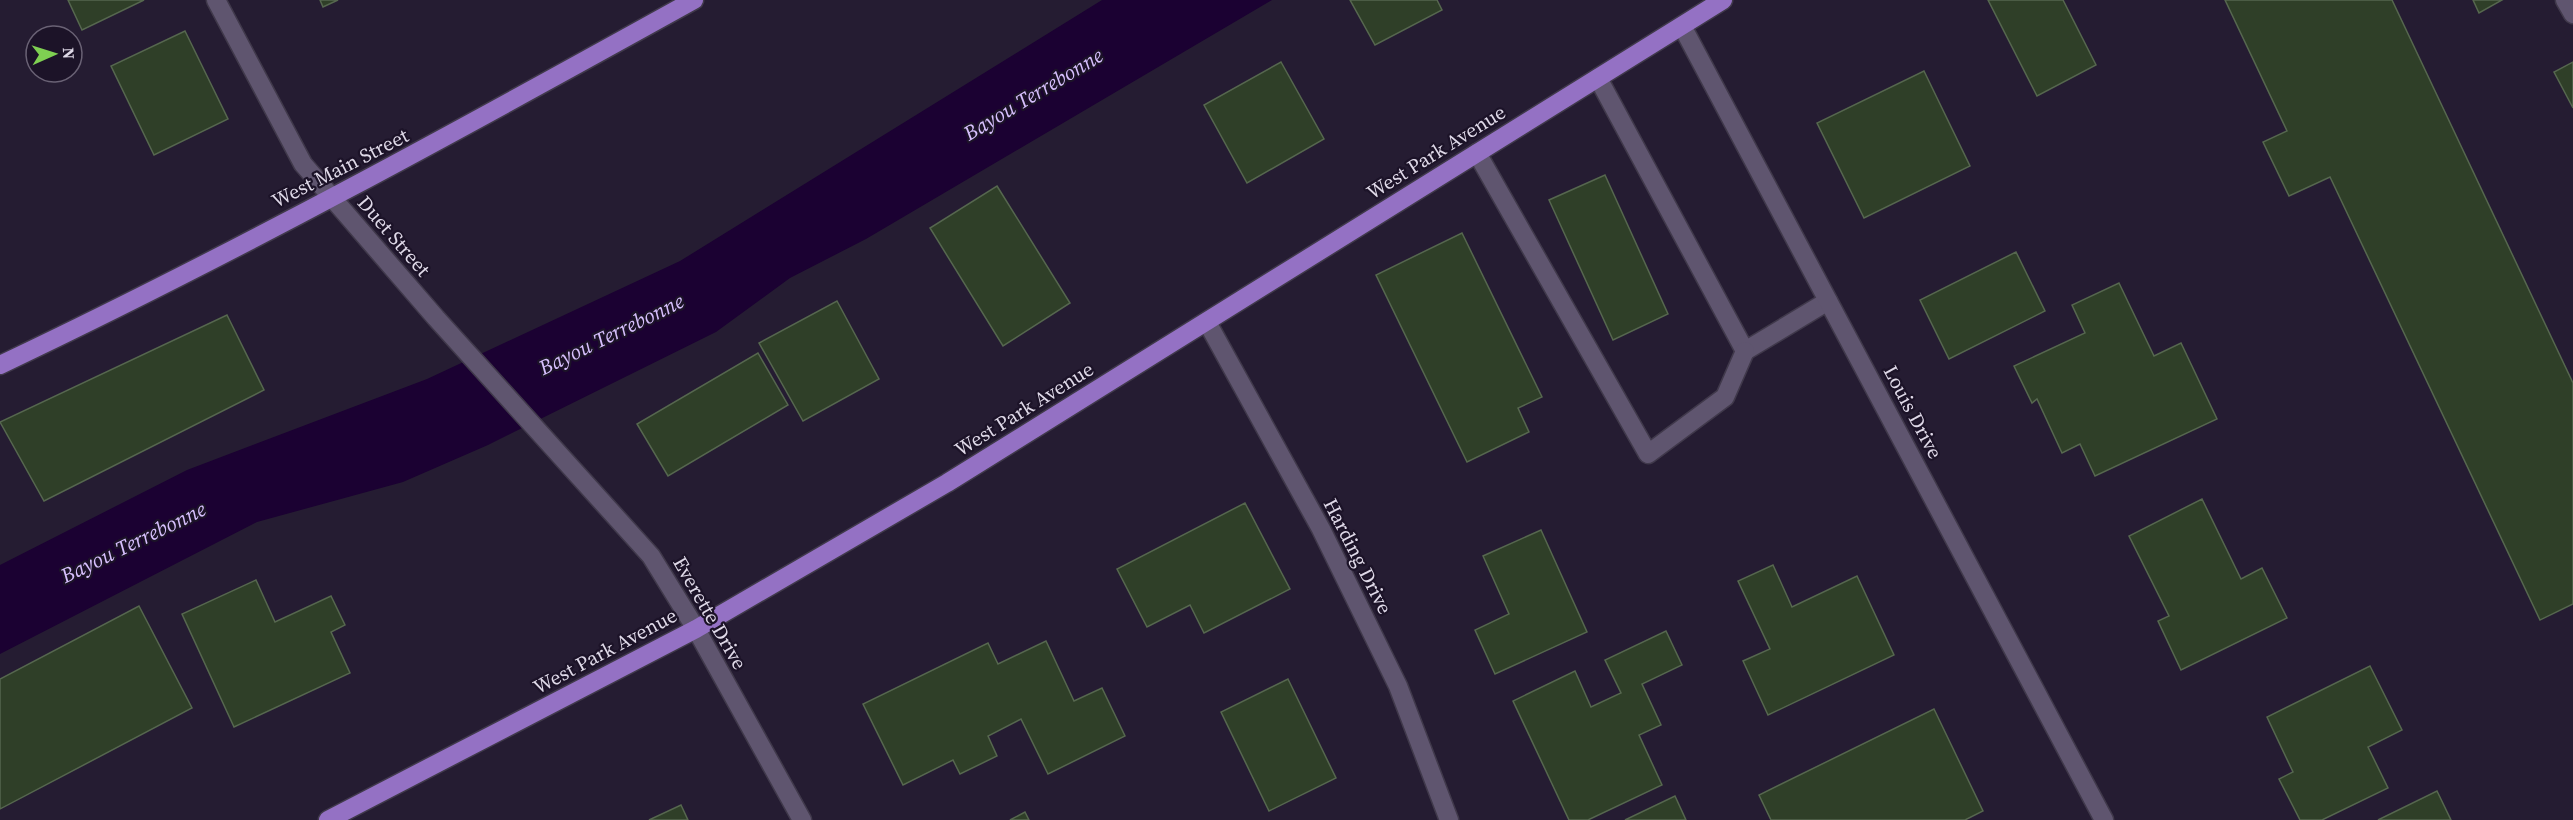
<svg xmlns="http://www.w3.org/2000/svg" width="2573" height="820" font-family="'Source Serif 4',serif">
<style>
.water{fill:#1b0132}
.building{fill:#2f3f28;stroke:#56674f;stroke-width:1.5}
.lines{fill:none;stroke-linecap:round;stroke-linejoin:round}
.lane-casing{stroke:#40394b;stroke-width:21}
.street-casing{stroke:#40394b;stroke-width:21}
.primary-casing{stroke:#40394b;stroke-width:21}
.lane{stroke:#5f556f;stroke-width:18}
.street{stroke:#5f556f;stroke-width:18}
.primary{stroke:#9471c4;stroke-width:18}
.labels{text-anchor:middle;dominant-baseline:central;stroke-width:4.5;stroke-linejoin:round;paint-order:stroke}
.street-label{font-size:20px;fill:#dfd9e8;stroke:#1c1328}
.water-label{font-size:21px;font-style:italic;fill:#d7c0fd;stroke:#1c1328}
</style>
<rect width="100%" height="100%" fill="#251c32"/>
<path class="water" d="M1102,0H1272L866,239L790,278L716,332L488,445L403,482L257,522L0,654V565L187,470L427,379L680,261Z"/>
<g class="building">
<path d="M68,0H144L82,30Z"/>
<path d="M320,0H338L323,7Z"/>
<path d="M1350,0H1437L1442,10L1375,45Z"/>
<path d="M1988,0H2063L2096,65L2037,96Z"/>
<path d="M2225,0H2392L2573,383V604L2540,620L2330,177L2289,196L2263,142L2287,131Z"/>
<path d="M2473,0H2502L2479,13Z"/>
<path d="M185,31L228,119L154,155L111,66Z"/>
<path d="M1281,62L1324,139L1247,183L1204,105Z"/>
<path d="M2573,62V108L2554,72Z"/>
<path d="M1924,71L1970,166L1864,218L1817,123Z"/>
<path d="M1605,175L1668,314L1613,340L1549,200Z"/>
<path d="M997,186L1070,303L1003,346L930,228Z"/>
<path d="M1462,233L1542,397L1518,408L1529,432L1467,462L1376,275Z"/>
<path d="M2016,252L2045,311L1949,359L1920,300Z"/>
<path d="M2119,283L2154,356L2181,343L2217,419L2095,476L2080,444L2062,453L2037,399L2032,403L2014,366L2085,333L2072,305Z"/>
<path d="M837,301L879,379L803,421L759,343Z"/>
<path d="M227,315L264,390L44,501L0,422Z"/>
<path d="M758,353L788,405L668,476L637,424Z"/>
<path d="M2202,499L2241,579L2262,568L2287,618L2181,670L2158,621L2169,616L2129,536Z"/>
<path d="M1245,503L1290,589L1204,633L1190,605L1147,627L1117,569Z"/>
<path d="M1541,530L1587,632L1495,674L1475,630L1509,614L1483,556Z"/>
<path d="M1773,565L1792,607L1857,576L1894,655L1768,715L1743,661L1770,649L1738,581Z"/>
<path d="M256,580L275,622L331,596L345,625L331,632L350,673L234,727L182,614Z"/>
<path d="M139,606L192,708L0,809V679Z"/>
<path d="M1666,631L1682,665L1642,684L1661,725L1639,735L1662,785L1588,820H1569L1513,701L1575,671L1591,707L1621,693L1605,660Z"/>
<path d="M1046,641L1074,701L1102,688L1125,736L1048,774L1021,719L988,736L997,756L960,774L953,760L903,785L863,704L988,643L998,664Z"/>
<path d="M2370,666L2402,730L2368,747L2388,788L2322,820H2300L2279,779L2293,772L2267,717Z"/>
<path d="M1288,679L1336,778L1269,811L1221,712Z"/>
<path d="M1934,709L1983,811L1965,820H1771L1759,795Z"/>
<path d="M2437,791L2451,820H2378Z"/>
<path d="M1675,796L1686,820H1625Z"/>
<path d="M681,805L688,820H649Z"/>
<path d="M1025,812L1029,820H1010Z"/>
</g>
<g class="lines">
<defs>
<g id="lane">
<path d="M2565,0L2573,14"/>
<path d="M1598,78L1745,351L1828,301"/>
<path d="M1477,153L1648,454L1725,397L1745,351"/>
</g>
<g id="street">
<path d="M216,0L303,164L436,318L651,556L696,629L802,820"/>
<path d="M1682,26L2104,820"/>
<path d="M1207,322L1321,529L1398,686L1449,820"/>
</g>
<g id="primary">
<path d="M0,365C236,253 465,127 694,0"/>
<path d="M328,820L696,629L947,483L1723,0"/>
</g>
</defs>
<use href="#lane" class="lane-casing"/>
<use href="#street" class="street-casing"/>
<use href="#primary" class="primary-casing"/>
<use href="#lane" class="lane"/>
<use href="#street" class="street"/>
<use href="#primary" class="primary"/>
</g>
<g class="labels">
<g class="street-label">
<text transform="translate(1436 152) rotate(-32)">West Park Avenue</text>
<text transform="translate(340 168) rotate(-27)">West Main Street</text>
<text transform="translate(394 236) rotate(49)">Duet Street</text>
<text transform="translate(1024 409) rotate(-32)">West Park Avenue</text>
<text transform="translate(1913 412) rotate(62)">Louis Drive</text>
<text transform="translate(1358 556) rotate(63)">Harding Drive</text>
<text transform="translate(710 613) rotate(60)">Everette Drive</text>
<text transform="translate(605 651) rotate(-28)">West Park Avenue</text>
</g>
<g class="water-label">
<text transform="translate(1033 94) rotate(-31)">Bayou Terrebonne</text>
<text transform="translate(611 334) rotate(-26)">Bayou Terrebonne</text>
<text transform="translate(133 542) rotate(-26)">Bayou Terrebonne</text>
</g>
</g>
<g transform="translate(54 54) rotate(87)"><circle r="28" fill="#1c1328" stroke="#6a6275" stroke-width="1.5"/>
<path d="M0-4.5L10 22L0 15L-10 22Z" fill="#7fd052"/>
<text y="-9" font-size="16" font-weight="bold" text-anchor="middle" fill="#dfd9e8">N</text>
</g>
</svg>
